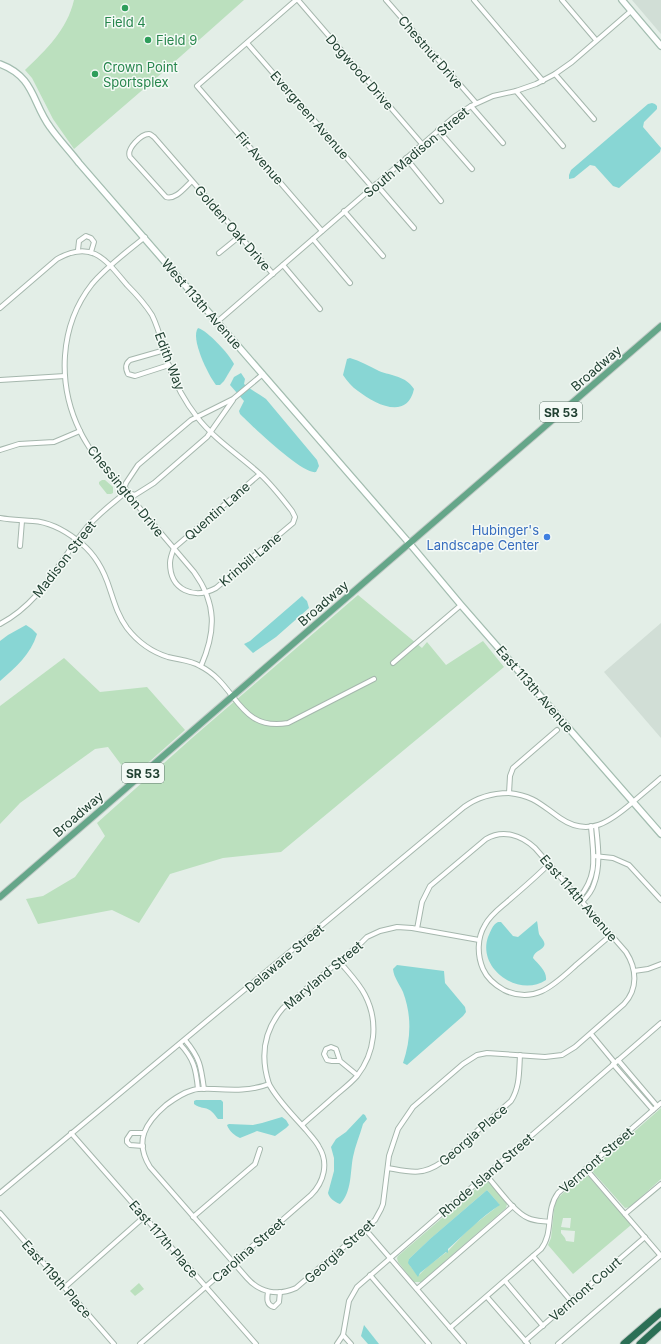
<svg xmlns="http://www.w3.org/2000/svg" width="661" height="1344" font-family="Inter,sans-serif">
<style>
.built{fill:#d1ded6}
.green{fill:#bbe0be;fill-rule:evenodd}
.water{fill:#88d6d4}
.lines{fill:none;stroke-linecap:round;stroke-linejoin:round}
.street-casing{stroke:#a5b7ad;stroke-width:6}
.secondary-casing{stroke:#a3bdb0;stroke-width:8}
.primary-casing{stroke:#c1cac6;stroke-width:8}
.highway-casing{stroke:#c1cac6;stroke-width:9}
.street{stroke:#fff;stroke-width:4}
.secondary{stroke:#fff;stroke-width:5.5}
.primary{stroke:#65a689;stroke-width:6}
.highway{stroke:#2b6f55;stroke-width:7}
.leisure-dot{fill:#2e9e5b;stroke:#f4faf6;stroke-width:1.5}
.shop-dot{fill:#3f7fe0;stroke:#f4faf6;stroke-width:1.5}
.labels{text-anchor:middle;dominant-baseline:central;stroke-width:3;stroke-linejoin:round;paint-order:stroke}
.shield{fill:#f4faf6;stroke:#60786d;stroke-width:1}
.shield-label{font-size:12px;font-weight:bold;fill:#214132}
.leisure-label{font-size:13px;fill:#27864d;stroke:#f4faf6;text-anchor:start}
.street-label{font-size:13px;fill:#214132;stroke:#f4faf6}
.shop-label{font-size:13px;fill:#366cbe;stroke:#f4faf6;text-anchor:end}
</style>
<rect width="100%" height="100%" fill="#e3eee7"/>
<g class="built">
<path d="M632,0H661V34Z"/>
<path d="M661,623V738L604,672Z"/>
</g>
<g class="green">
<path d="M74,0H244L154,80L74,149L53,119L32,78L25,70C46,50 67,30 74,0Z"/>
<path d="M102,480H105L113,487V493L111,494H107L99,484V482Z"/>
<path d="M358,595L422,648L427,642L446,665L483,641L504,667L281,852L223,858L170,874L139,923L112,910L38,924L26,899L43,896L75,877L105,836L97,823L192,738Z"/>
<path d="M64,658L100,692L147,687L185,730L131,778L108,747L95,749L20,803L0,824V706Z"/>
<path d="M661,1108V1179L630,1207L625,1208L593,1172V1168Z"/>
<path d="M584,1175L588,1176L631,1225L573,1274L548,1245L551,1238L554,1210L556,1200L561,1195ZM563,1218H571L570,1228L561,1227ZM561,1230L575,1231L574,1242L566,1241L565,1238L561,1233Z"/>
<path d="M485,1181L489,1182L506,1202L507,1204L506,1208L421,1282H414L398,1262L397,1258L398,1256ZM487,1190L499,1204L498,1206L470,1228L448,1251L428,1266L419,1275C414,1272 408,1265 409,1259L429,1240Z"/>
<path d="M139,1283L144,1289L135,1296L130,1291Z"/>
</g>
<g class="water">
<path d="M652,103L655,104L657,106V109L644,122L643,127L661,148L660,152L619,188L613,186L595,166L590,165L574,178L569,179V175L571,170L648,104Z"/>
<path d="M198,328C208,331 229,354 234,364L224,381L220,385H216C208,375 190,338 198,328Z"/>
<path d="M350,358C360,361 369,366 379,371C392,376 406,376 414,389C407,421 375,404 358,391C352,387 347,381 343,375L347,359Z"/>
<path d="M241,373L245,379L244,384C251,390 259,394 266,399L317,460L319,466L316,472C303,475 251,425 240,414L239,411L244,401L230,385L234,377Z"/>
<path d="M302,596L307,601L309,608L276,637L253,653L244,644L250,641Z"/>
<path d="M26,625L32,629L37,634C31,654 15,668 0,681V641L8,635Z"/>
<path d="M537,921C538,925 538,930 539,934C541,938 546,942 544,946C541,951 534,951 533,958C539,965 547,971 546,980C519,998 477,969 488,937C491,931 492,925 498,922H501L513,936L518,937Z"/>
<path d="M397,965L444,971L445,983L465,1007L466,1012L463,1016L407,1065L403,1063C411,1039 412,1016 403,992C399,983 394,978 393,969Z"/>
<path d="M196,1100H221L223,1102V1119H218C214,1114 211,1109 204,1108C200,1107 198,1107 194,1104V1101Z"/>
<path d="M363,1114L365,1115L367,1119L363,1124C360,1135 355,1146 353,1157C350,1172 352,1192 340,1204C335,1202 329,1198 328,1193L334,1171V1158L331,1147L336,1139L346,1132Z"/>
<path d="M282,1117L286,1120L289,1125L286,1128L275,1136L257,1131L240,1138C235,1136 229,1131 227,1125L229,1124L253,1125L262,1123Z"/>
<path d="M487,1190L500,1205C482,1216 464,1235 448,1249V1253L446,1252L420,1273L418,1277L408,1263L409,1259L430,1239Z"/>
<path d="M364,1325L379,1344H368L361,1336Z"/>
</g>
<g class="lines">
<defs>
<g id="street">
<path d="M296,0L197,86L322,231"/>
<path d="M298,0L422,144"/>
<path d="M386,0L476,103"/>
<path d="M474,0L543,81"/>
<path d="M562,0L596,40"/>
<path d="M247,43L372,187"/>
<path d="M555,74L594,119"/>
<path d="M516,91L563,146"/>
<path d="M471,106L503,143"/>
<path d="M438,130L472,169"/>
<path d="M406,158L441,201"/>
<path d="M192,181C185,187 176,200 166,197L130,157C126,149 141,134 149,134C151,134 152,136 154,137L273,274"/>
<path d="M376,184L414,228"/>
<path d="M344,211L383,256"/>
<path d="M145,237C127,252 107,266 92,284C59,326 57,384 80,431C83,438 88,445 92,452L194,572C217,604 216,631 201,666"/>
<path d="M313,239L350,283"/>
<path d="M78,250L79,241L86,236L91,238L94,242L91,252"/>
<path d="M219,253L240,236"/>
<path d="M283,265L320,309"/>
<path d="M0,308L57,259C92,239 106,260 127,285C136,294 145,304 152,315C160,331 163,348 168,364C175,383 185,402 197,417C215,440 239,455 260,474C272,485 282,498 292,511L295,517L293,523L216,588C194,600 170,590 170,563C170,558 172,553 174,548L260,474"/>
<path d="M217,322L454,117L471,106L493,96L516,91L536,84L555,74L572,62L631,11"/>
<path d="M165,350L130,360C125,364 125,368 128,374L135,376L169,365"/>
<path d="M0,380L65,376"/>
<path d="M0,450L19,444L54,442L80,431"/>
<path d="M126,491L125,486L126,483L138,465L191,420L233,399L263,374"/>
<path d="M128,493L135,495L154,483L207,437L233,400"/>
<path d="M0,518C11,520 22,520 33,521C49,522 64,530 77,540C91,550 101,565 107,581C113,597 116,613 127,628C137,641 152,652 168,657C179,660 190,660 200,666C237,684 238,732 288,723L374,679"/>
<path d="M20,546L22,521"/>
<path d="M0,624C40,603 57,565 83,532C95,516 111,505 126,492"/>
<path d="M393,663L461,605"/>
<path d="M509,793C535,796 541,805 560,818C589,838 611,821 633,802C642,794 652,786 661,778"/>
<path d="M594,856L613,858L629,865L661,900"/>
<path d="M549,864C536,877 522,889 508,901C500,908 490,915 485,925C477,938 477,955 483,969C487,978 495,985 504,990C535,1005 555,984 576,965C588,955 599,945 611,935"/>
<path d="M579,898C599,874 593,855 591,826"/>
<path d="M582,902C587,897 592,891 594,884C601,866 598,845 596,826"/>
<path d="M417,929L422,902L430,886L486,839C503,829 521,835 535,848L626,952C637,969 638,989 624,1004L575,1047L562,1055L545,1057L487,1053L477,1055L463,1064L413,1107L398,1129L389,1156L383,1204L381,1209L375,1220L296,1288C278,1296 260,1293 247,1278L150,1167C134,1141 145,1123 166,1105C174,1099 182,1093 193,1090C200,1088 207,1089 214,1089C233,1090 251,1091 269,1084C260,1056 264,1030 283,1008L361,943L367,937L380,931L397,927L412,928L479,940"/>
<path d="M634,971L648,969L661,964"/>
<path d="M591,1034L615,1063"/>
<path d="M185,1040C200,1058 201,1066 204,1089"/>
<path d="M180,1044C194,1059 196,1069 198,1089"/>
<path d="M618,1060L657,1106"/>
<path d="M340,1061L336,1049L331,1047L326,1049L324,1054L327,1060L332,1061H340L357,1075"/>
<path d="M613,1064L653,1110"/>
<path d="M302,1125C313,1115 325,1105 336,1095C343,1089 351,1083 357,1076C375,1053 379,1022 365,995C359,983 348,972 339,961"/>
<path d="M71,1133L256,1344"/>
<path d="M143,1146L130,1145L127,1142V1139L131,1133H144"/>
<path d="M388,1168C410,1172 422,1176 442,1162L511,1101C520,1087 519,1071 520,1055"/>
<path d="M586,1169L661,1256"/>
<path d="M486,1175C496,1186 514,1212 528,1218C534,1221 542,1221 549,1222"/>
<path d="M0,1193L464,807C478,797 492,793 509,793L510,776L513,768L557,730"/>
<path d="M0,1213L114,1344"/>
<path d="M625,1214L661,1184"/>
<path d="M193,1217L255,1164L260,1149"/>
<path d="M365,1229L464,1344"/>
<path d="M533,1256L571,1301"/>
<path d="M370,1275L429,1344"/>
<path d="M505,1281L543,1326"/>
<path d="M65,1287L144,1217"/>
<path d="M417,1289L513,1206"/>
<path d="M268,1292C267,1298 266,1305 274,1307L279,1302L280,1292"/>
<path d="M487,1297L528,1344"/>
<path d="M450,1328L541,1249C554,1233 545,1210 558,1193L661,1103"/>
<path d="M343,1335L351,1344"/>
<path d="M525,1341L645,1237"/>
<path d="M140,1344L311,1195C324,1182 329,1163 319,1147C316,1141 310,1135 306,1130C293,1115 278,1101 269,1084"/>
<path d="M337,1344L343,1335L349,1301L357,1287L661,1023"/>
<path d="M558,1344L661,1255"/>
</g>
<g id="secondary">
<path d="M622,0L661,46"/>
<path d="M0,64C35,77 32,103 50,127C59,140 70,151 79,163L410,544L461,605L661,834"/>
</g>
<path id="primary" d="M0,897L661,326"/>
<g id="highway">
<path d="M624,1344L661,1312"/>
<path d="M640,1344L661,1325"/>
</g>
</defs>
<use href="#street" class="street-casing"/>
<use href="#secondary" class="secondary-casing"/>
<use href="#primary" class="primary-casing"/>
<use href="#highway" class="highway-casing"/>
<use href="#street" class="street"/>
<use href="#secondary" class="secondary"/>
<use href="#primary" class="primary"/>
<use href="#highway" class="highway"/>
</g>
<g class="leisure-dot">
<circle cx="125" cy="8" r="4"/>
<circle cx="148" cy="40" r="4"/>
<circle cx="95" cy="74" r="4"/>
</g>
<circle class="shop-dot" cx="547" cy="537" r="4"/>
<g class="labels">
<g class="shield">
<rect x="540" y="402" width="42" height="20" rx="3"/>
<rect x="122" y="763" width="42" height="20" rx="3"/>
</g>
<g class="shield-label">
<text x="561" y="412">SR 53</text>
<text x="143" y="773">SR 53</text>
</g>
<g class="leisure-label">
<text x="125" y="22" text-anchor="middle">Field 4</text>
<text x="156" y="40">Field 9</text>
<text x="103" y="67">Crown Point<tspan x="103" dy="15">Sportsplex</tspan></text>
</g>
<g class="street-label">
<text transform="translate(431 52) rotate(49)">Chestnut Drive</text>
<text transform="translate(360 72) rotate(49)">Dogwood Drive</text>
<text transform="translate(310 115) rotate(49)">Evergreen Avenue</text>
<text transform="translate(416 152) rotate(-40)">South Madison Street</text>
<text transform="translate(260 158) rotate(49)">Fir Avenue</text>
<text transform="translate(233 228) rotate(49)">Golden Oak Drive</text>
<text transform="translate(202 304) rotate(49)">West 113th Avenue</text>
<text transform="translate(170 361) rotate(69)">Edith Way</text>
<text transform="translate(596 368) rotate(-41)">Broadway</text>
<text transform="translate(126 491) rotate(51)">Chessington Drive</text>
<text transform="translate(217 511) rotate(-41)">Quentin Lane</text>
<text transform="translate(64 559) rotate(-52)">Madison Street</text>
<text transform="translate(250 559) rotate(-40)">Krinbill Lane</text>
<text transform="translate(323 603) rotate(-41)">Broadway</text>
<text transform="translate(535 689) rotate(49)">East 113th Avenue</text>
<text transform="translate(78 814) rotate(-41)">Broadway</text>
<text transform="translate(579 898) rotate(49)">East 114th Avenue</text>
<text transform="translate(284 958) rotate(-40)">Delaware Street</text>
<text transform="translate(323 975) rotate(-40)">Maryland Street</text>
<text transform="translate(473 1135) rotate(-41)">Georgia Place</text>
<text transform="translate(596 1160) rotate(-41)">Vermont Street</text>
<text transform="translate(486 1175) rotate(-41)">Rhode Island Street</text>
<text transform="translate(164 1239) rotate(49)">East 117th Place</text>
<text transform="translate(248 1250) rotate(-41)">Carolina Street</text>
<text transform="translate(339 1251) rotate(-42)">Georgia Street</text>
<text transform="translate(57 1279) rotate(49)">East 119th Place</text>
<text transform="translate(585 1289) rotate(-41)">Vermont Court</text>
</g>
<g class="shop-label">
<text x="539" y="530">Hubinger's<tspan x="539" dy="15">Landscape Center</tspan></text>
</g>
</g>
</svg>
